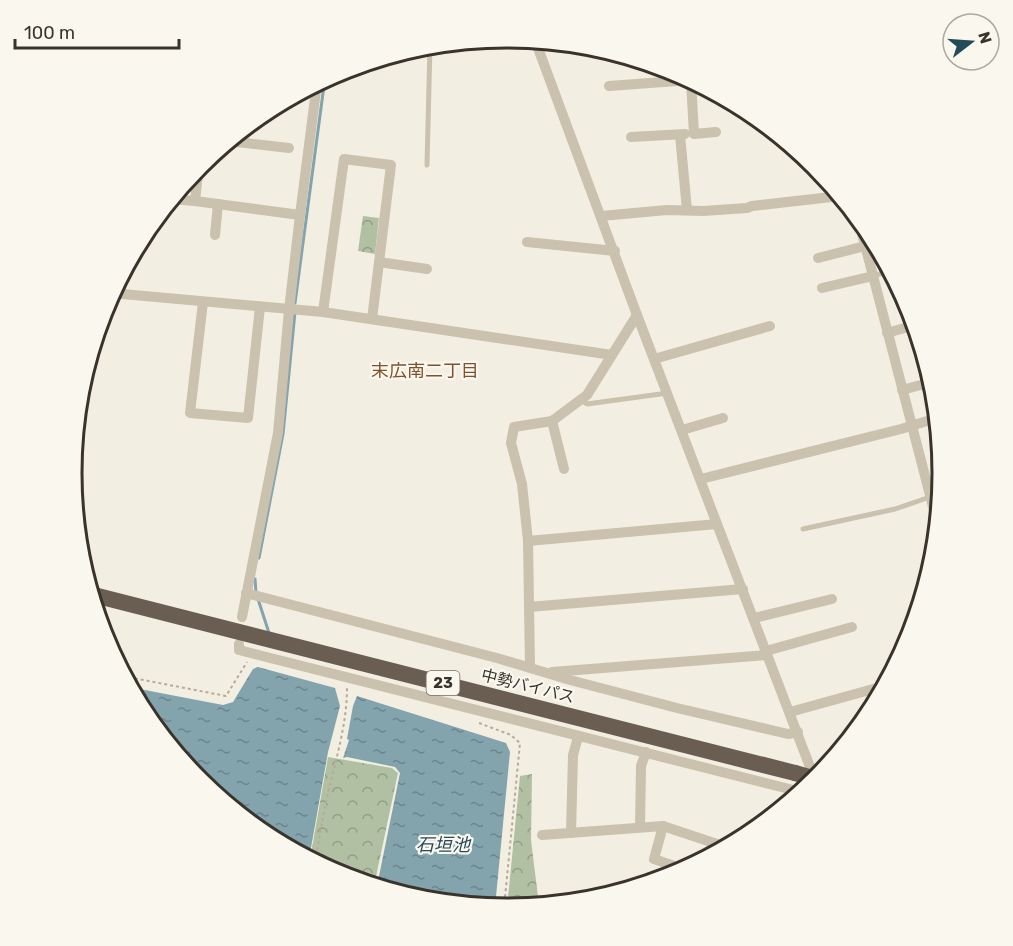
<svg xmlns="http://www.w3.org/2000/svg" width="1013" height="946" font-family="Rubik,'Noto Sans JP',sans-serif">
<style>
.forest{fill:url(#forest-crowns)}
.water{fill:url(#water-ripples)}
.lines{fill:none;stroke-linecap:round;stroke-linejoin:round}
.stream{stroke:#83a3ad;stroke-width:3}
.path{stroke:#b6ab99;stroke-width:2;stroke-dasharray:3 3;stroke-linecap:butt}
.service{stroke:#cac1af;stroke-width:5}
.minor{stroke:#cac1af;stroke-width:10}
.trunk{stroke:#6a5e52;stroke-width:16}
.trunk-bridge{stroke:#6a5e52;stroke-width:16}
.labels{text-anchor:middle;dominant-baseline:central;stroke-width:4.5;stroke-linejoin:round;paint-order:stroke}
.shield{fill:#faf7ef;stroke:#736e66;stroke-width:1.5}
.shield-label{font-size:15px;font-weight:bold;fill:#39332c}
.street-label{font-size:16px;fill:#39332c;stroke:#faf7ef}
.neighbourhood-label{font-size:18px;fill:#82522c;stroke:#faf7ef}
.water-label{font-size:18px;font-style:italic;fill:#254a58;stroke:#faf7ef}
.rim{fill:none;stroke:#39332c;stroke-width:3}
</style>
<defs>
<pattern id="forest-crowns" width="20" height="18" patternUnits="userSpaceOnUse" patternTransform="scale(1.5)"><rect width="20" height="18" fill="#b1c0a3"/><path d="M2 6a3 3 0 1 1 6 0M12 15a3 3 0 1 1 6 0" fill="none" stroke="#919d85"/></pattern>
<pattern id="water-ripples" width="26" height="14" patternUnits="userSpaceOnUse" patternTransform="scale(1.5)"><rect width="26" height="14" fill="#83a3ad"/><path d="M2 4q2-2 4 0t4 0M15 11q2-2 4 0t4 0" fill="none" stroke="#6c858d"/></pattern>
</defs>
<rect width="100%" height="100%" fill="#f2eee2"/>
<g class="forest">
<path d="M363,216L379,218L375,254L358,251Z"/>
<path d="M328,757L392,768L398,773L374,886L340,875L310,859Z"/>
<path d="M532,774L531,840L539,905L507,908L520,776Z"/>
</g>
<g class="water">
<path d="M258,667L335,688L340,706L328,752L309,859L264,835L198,781L144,715L129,687L223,705L233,702L253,669Z"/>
<path d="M357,696L506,743L510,752L495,907L421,900L377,886L400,773L395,767L347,757L343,758L349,740L347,739L353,706Z"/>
</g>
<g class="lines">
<g class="stream">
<path d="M295,303L325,78"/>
<path d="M259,558L283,434L295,312"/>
<path d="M255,579L256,593"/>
<path d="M258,599L269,633"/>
</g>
<g class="path">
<path d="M123,676L226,696L247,662"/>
<path d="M479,723L511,735L520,743L504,908"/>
<path d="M315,862C319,841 322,819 327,798C335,762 347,725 347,688"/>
</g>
<g class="service">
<path d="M427,165L430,45"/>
<path d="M873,276L890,271"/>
<path d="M581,400L587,404L668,393"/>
<path d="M803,529L895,509L930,497"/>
</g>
<g class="minor">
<path d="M535,40L637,315L815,780"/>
<path d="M691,81L694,134L716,132"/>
<path d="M609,86L691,80"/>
<path d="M680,135L687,210"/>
<path d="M631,137L685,134"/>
<path d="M228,141L289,148"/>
<path d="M199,164L195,201L300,215L289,310L278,433L242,617"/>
<path d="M171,199L195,201"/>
<path d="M300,215L317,83"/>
<path d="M601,216L667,210L703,211L747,208L752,206L840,196"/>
<path d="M858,218L937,522"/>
<path d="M215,235L218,204"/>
<path d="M527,242L615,251"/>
<path d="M818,258L865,246"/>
<path d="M379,262L427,269"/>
<path d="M822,288L873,276"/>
<path d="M111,293L323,312L612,355L637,315"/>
<path d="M203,302L190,413L248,418L260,307"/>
<path d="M323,312L344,159L391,165L372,319"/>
<path d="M887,333L915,325"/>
<path d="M654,359L770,326"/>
<path d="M902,390L932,382"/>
<path d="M552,421L514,427L511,443L522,484L528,541L717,524"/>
<path d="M682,430L723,418"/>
<path d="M564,469L552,421L587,395L612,355"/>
<path d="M701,479L901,429L937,418"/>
<path d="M528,541L530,668"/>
<path d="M246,593L497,658L570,680L677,708L788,734L798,732"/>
<path d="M529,607L743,589"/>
<path d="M754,618L832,599"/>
<path d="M239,644V650L801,792"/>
<path d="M766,651L852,627"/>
<path d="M552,672L767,655"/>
<path d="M790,712L884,686"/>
<path d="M663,826L654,859L674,866"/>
<path d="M640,827L641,766L646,752"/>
<path d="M571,833L573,755L578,737"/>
<path d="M542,835L663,826L726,847"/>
</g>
<path class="trunk" d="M90,594L795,773"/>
<path class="trunk-bridge" d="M795,773L816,779"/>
</g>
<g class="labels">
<rect class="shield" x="426.5" y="671" width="33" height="24" rx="4.5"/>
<g class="shield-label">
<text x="443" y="683">23</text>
</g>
<g class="street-label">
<text transform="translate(528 686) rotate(14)">中勢バイパス</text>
</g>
<g class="neighbourhood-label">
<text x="425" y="371">末広南二丁目</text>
</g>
<g class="water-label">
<text x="443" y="845">石垣池</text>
</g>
</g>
<path d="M0 0H1013V946H0ZM82 473a425 425 0 1 1 850 0a425 425 0 1 1-850 0Z" fill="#faf7ef" fill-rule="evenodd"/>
<path class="rim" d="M82 473a425 425 0 1 1 850 0a425 425 0 1 1-850 0Z"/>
<g transform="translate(971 42) rotate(73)"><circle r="28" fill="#faf7ef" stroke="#ada9a1" stroke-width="1.5"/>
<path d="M0-4.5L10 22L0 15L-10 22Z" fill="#254a58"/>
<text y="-9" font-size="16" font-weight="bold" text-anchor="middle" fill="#39332c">N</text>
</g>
<path d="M15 39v9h164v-9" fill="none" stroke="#39332c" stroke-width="3"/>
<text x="24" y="39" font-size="18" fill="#39332c" stroke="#faf7ef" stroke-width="4.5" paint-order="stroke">100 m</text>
</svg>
